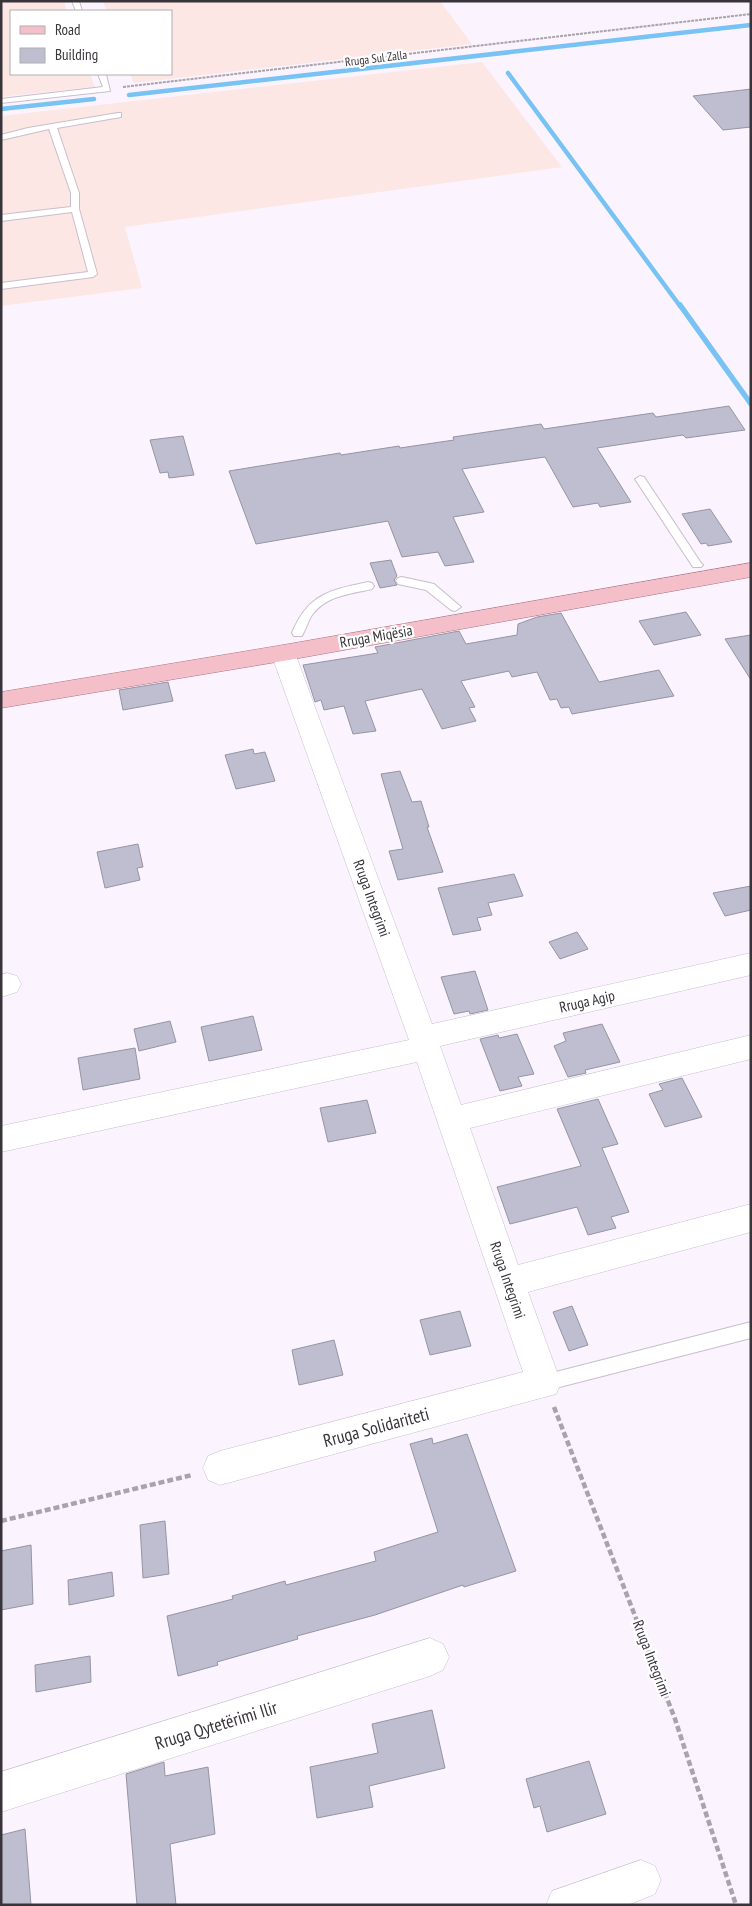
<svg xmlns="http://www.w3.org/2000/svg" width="752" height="1906" font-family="'PT Sans Narrow',sans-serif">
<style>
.industrial{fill:#fde7e4}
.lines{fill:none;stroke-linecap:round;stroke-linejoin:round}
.stream-far1{stroke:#78c3f4;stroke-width:4.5}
.stream{stroke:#78c3f4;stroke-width:5.5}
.building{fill:#bfbed0;stroke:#9594a5}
.lane-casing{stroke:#c8becd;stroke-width:2}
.street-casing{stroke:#c8becd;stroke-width:1}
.primary-casing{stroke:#ae727f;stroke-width:1}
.path-far1{stroke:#a9a3ab;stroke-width:2;stroke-dasharray:3 1;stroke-linecap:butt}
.path{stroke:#a9a3ab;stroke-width:4.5;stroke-dasharray:6 3;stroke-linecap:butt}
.lane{fill:#fff;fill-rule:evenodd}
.street{fill:#fff;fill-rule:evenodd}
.primary{fill:#f4bfc8;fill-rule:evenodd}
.labels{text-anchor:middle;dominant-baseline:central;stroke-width:4.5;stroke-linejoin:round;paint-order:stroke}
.far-street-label{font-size:12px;fill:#38343a;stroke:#fff}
.street-label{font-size:15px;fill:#38343a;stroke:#fff}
.near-street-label{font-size:18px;fill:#38343a;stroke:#fff}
</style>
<rect width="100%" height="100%" fill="#fbf4fe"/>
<g class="industrial">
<path d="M1,1H64L67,11H11V74H90L95,87L1,97Z"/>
<path d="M112,1H440L472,44L134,83L130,74H171V11H107L103,2Z"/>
<path d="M482,62L562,167L125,227L142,288L1,306V116Z"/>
</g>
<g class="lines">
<g class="stream-far1">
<path d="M508,73L680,306"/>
<path d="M129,95L751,25"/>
<path d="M1,109L94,99"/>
</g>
<path class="stream" d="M680,305L751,404"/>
</g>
<g class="building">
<path d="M751,89V127L723,130L693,96Z"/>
<path d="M729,406L745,430L686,438L683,435L597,448L631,502L600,507L598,503L573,507L545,457L462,469L484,512L453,517L474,562L445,566L438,552L402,557L388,521L256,544L229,471L340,453L341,455L399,446L400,448L454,440L453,437L541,424L544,429L653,413L656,417Z"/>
<path d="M183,436L194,475L169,478L168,472L160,473L150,440Z"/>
<path d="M710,509L732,542L708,546L706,543L701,544L682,514Z"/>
<path d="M391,560L397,576L394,580L397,585L380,588L370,563Z"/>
<path d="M686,612L701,635L654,645L639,621Z"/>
<path d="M561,613L599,682L659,670L674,696L572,714L569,707L561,708L557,699L550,700L537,672L512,677L509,671L461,681L475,707L469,708L476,721L442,729L422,689L365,701L376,731L353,734L344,706L324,710L321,700L315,702L303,665L378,653L375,647L459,631L466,644L517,635L518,624L537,617Z"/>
<path d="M751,635V680L725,639Z"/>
<path d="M168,682L173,701L123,710L119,690Z"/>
<path d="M253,749L254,754L265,752L275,781L236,789L225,755Z"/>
<path d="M400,771L412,802L421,801L429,827H427L443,872L398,880L389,851L403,849L381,774Z"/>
<path d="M138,844L143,867L137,868L140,880L105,888L97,852Z"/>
<path d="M514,874L523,896L488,903L492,915L477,918L481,930L453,935L438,888Z"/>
<path d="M751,886V910L725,916L713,893Z"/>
<path d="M577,932L588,949L560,959L549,942Z"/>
<path d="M475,971L488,1010L470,1014L469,1011L454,1014L441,977Z"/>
<path d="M253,1016L262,1050L209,1061L201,1027Z"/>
<path d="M170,1021L176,1042L139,1051L134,1029Z"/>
<path d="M602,1024L620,1062L585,1070L586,1073L568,1077L554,1046L566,1041L563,1033Z"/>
<path d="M517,1034L534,1074L518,1077L522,1086L500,1091L480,1039L498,1035L499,1038Z"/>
<path d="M135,1048L140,1079L83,1090L78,1058Z"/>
<path d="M682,1078L702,1117L665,1127L649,1094L663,1090L659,1084Z"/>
<path d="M598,1099L618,1144L602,1148L629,1212L611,1217L616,1228L588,1235L577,1207L510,1224L497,1187L581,1166L557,1109Z"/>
<path d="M367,1100L376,1133L328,1142L320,1108Z"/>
<path d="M572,1306L588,1345L569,1351L553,1312Z"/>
<path d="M460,1311L471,1346L430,1355L420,1320Z"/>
<path d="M334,1340L343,1375L299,1385L292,1350Z"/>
<path d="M467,1434L516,1571L464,1587L463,1585L375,1615L297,1636L298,1639L217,1662L218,1665L178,1676L167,1616L233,1599L232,1596L285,1581L286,1585L376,1561L374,1552L438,1532L410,1444L432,1438L433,1444Z"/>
<path d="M165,1521L169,1574L143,1578L140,1525Z"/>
<path d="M31,1545L33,1604L1,1610V1551Z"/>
<path d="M112,1572L114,1596L69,1605L68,1580Z"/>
<path d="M90,1656L91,1682L36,1692L35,1665Z"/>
<path d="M432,1710L445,1768L369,1786L373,1807L317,1818L310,1767L378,1753L372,1724Z"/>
<path d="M589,1761L606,1814L547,1832L540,1806L534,1808L526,1779Z"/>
<path d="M164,1762L165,1776L208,1767L215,1834L170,1844L176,1905H137L126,1774Z"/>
<path d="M25,1829L31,1905H1V1835Z"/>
</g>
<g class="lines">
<defs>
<g id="lane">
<path d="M72,1H79L82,11H76Z"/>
<path d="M98,74H106L110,91L1,103V99L103,87Z"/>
<path d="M118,113H121V117L57,128L79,193V209L97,274L93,277L1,289V283L88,272L72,212L1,221V215L71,207V193L49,129L1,140V135L28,128Z"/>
<path d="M640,476L644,477L701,563L703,565L701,567H693L635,479Z"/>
<path d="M402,577L434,584L461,607L455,611L451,610L426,590L398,584L396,581L398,578Z"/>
<path d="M368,582L372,583L374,586L372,589C351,594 327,595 312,615C308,621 306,629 302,636H294L292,633C308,594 330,590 368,582Z"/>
<path d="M751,1322V1338L544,1391L538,1389L536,1383L538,1377L544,1375Z"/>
</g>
<g id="street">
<path d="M283,645L291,648L295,653L432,1024L751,953V975L440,1046L461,1105L751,1035V1059L470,1128L518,1265L751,1204V1232L528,1292L561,1383L556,1394L220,1485L208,1480L203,1468L208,1456L220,1451L523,1372L417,1062L1,1152V1126L409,1040L271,653L275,648Z"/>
<path d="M7,973L17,976L21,984L17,992L1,997V975Z"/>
<path d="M430,1638L443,1644L449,1657L443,1670L430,1676L1,1812V1772Z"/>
<path d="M641,1860L655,1866L661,1880L655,1894L628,1905H546L552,1891Z"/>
</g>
<path id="primary" d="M751,563V577L283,661L1,708V692L283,645Z"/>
</defs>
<use href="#lane" class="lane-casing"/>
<use href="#street" class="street-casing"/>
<use href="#primary" class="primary-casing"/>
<path class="path-far1" d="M123,87L751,14"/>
<g class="path">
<path d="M554,1407L675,1719L736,1905"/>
<path d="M1,1521L192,1475"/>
</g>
<use href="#lane" class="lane"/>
<use href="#street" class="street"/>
<use href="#primary" class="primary"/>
</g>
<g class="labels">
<g class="far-street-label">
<text transform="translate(376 58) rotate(-7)">Rruga Sul Zalla</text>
</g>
<g class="street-label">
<text transform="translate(376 636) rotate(-10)">Rruga Miqësia</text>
<text transform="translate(372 898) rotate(70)">Rruga Integrimi</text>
<text transform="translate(587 1001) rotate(-13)">Rruga Agip</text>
<text transform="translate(508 1280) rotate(71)">Rruga Integrimi</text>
<text transform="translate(652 1658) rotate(69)">Rruga Integrimi</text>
</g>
<g class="near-street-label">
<text transform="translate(376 1427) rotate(-15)">Rruga Solidariteti</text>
<text transform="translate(216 1725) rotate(-17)">Rruga Qytetërimi Ilir</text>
</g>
</g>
<rect width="752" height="1906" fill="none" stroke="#38343a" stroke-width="5"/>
<rect x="10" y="10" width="162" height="65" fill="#ffffff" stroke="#afaeb0"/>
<rect x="20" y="26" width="25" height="8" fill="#f4bfc8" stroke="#afaeb0"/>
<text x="55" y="35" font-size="15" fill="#38343a">Road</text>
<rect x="20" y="48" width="25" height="15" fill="#bfbed0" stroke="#afaeb0"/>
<text x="55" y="60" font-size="15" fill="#38343a">Building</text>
</svg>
